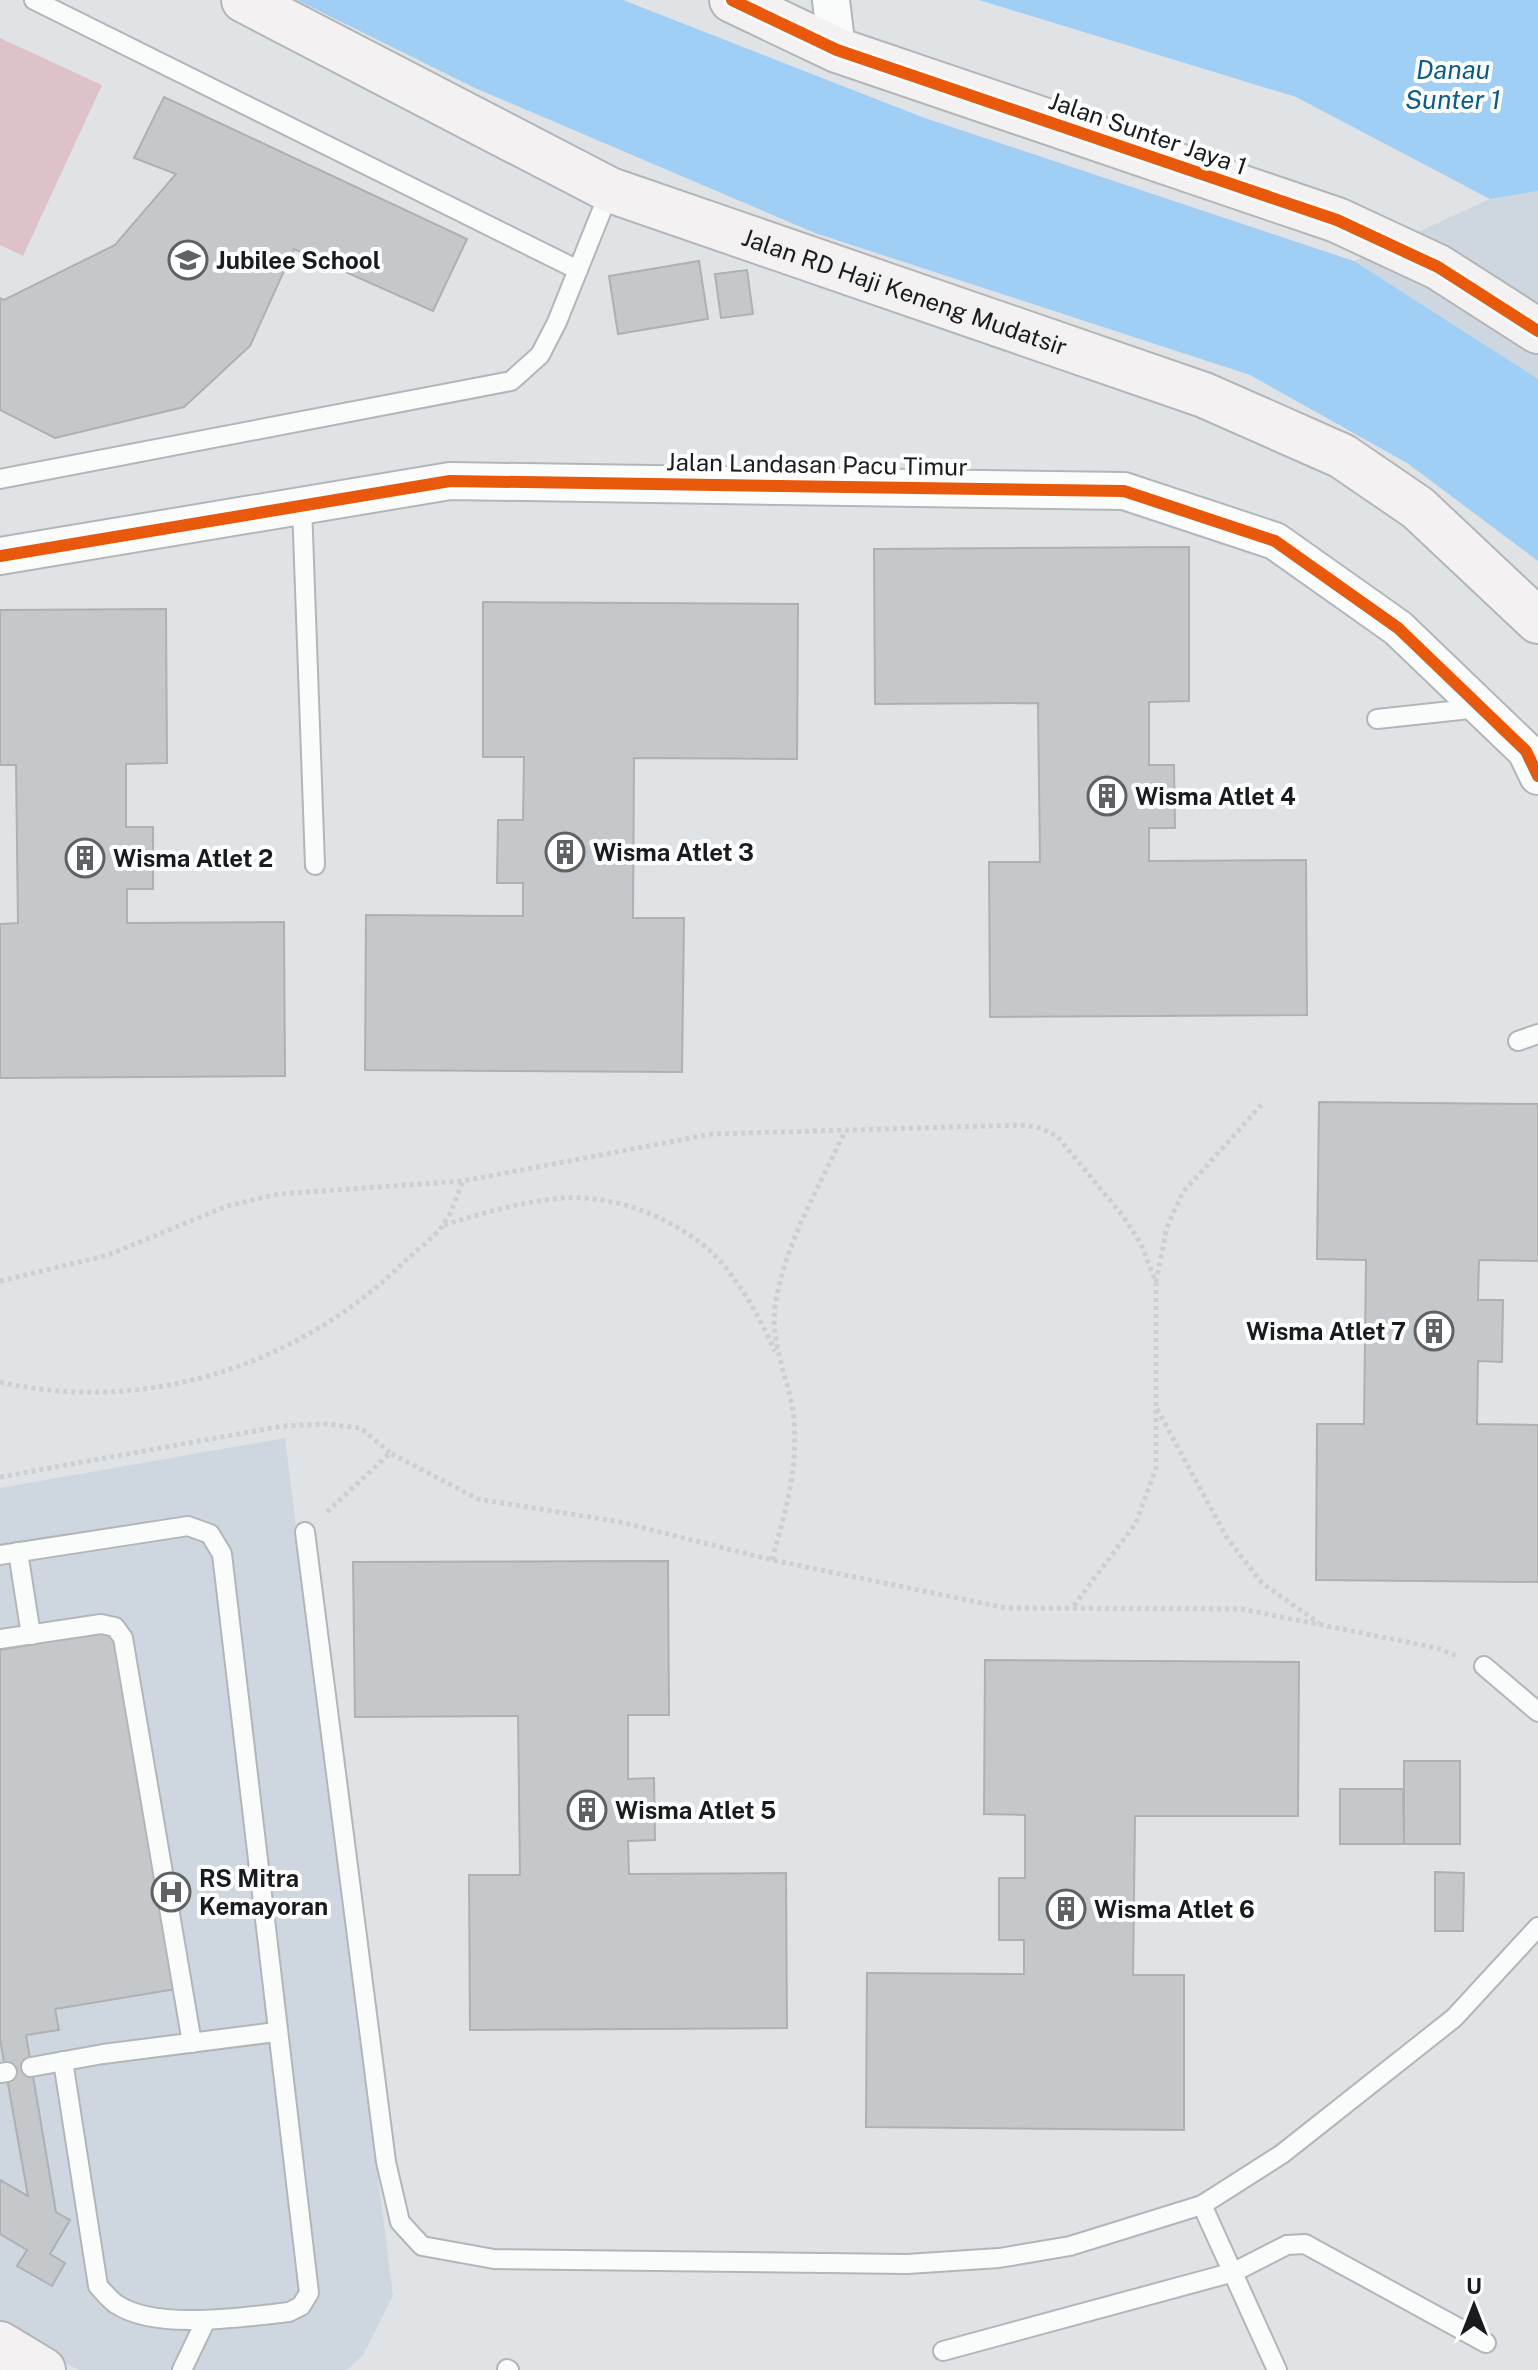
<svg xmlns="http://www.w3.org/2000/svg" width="1538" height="2370" font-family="'Public Sans',sans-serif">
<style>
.built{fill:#ced7df}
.green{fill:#ddc3c9}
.water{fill:#9fcff4}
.building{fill:#c5c8ca;stroke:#aeb0b3;stroke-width:2}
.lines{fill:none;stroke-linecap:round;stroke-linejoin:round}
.lane-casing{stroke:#b3b6b8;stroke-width:22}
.street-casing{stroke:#b3b6b8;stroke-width:40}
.secondary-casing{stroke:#b3b6b8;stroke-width:48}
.path{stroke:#cecfd1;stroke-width:5;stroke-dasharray:4 4;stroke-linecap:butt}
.lane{stroke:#fafbfb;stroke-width:18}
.street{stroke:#fafbfb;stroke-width:36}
.secondary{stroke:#f4f1f3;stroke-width:44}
.cycleway-casing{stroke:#fff;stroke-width:17}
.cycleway{stroke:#e8590c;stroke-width:12}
.labels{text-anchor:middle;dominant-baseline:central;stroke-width:8;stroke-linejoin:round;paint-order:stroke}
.street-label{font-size:24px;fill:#191c1e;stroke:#fff}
.poi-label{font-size:24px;font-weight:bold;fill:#191c1e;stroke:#fff;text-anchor:start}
.water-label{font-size:26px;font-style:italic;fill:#0a5d8b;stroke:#fff}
</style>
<rect width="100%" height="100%" fill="#dfe3e6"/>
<g class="built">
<path d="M1538,191V379L1354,261L1490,199Z"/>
<path d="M285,1438L393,2296L363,2355L347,2370H78L0,2324V1488Z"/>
</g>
<path class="green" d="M0,38L102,85L23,256L0,245Z"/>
<g class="water">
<path d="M297,0H623L922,117L1354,261L1538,379V561L1407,463L1250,375L815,233L475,88Z"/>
<path d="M979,0H1538V191L1490,199L1296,97Z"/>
</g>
<g class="building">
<path d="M164,97L467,239L433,311L294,249L250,346L184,407L55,438L0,410V298L4,300L115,245L176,174L134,158Z"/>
<path d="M699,261L708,319L618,334L609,276Z"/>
<path d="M747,270L753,314L721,318L715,274Z"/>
<path d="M1189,547V701L1149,702V765H1174L1175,828H1149V861L1306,860L1307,1015L990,1017L989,862H1040L1038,703L875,704L874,549Z"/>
<path d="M483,602L798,604L797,759L634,758L633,918H684L682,1072L365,1070L366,915L523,916V883H497L498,820H523L524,757H483Z"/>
<path d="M166,609L167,763L126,764V827H153V889H127V923L284,922L285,1076L0,1078V924L18,923L16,765H0V610Z"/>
<path d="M1319,1102L1538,1104V1261L1479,1260L1478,1300H1503L1502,1362L1478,1361L1477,1424L1538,1425V1582L1316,1580L1317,1424H1364L1366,1260L1317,1259Z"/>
<path d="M668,1561L669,1715H628V1779L654,1778L655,1840L628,1841L629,1874L786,1873L787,2028L470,2030L469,1875H520L518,1716L355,1717L353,1562Z"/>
<path d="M115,1630L176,1989L55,2009L59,2030L26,2035L56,2212L70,2220L50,2254L65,2263L52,2286L17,2266L27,2250L0,2234V2180L28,2196L0,2039V1650Z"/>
<path d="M985,1660L1299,1662L1298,1816H1135L1133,1975H1184V2130L866,2127L867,1973L1024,1974V1940H999V1878H1025V1815L984,1814Z"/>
<rect x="1404" y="1761" width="56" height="83"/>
<path d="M1340,1789H1403L1404,1844H1340Z"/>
<path d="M1435,1872L1464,1873L1463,1931H1435Z"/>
</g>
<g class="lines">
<defs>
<g id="lane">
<path d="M34,0L578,270"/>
<path d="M0,479L511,381L540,355L557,322L610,190"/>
<path d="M302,506L315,865"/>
<path d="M1377,719L1479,708"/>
<path d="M1518,1041L1538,1034"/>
<path d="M305,1532L386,2162L400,2222L422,2246L494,2259L907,2264L999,2258L1070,2246L1202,2205L1282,2154L1454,2018L1538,1927"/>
<path d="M18,1552L31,1635"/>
<path d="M0,1555L188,1526L210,1534L222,1554L309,2293L301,2306L289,2312C243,2317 156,2331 116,2304C109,2299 103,2291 98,2286L63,2061"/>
<path d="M0,1639L101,1624L115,1627L123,1638L192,2043"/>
<path d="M1484,1666L1538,1712"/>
<path d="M31,2067L103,2054L276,2032"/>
<path d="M0,2073L7,2072"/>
<path d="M1202,2205L1277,2370"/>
<path d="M943,2351L1234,2272L1287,2245L1305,2244L1486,2343"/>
<path d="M507,2369L509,2370"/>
<path d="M182,2370L205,2322"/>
</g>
<g id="street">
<path d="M831,0L837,50"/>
<path d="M0,556L450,481L1124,491L1275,541L1398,628L1526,751L1538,776"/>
</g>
<g id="secondary">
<path id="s1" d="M244,0L610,190L1204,395L1342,456L1418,508L1538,621"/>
<path d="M732,0L837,50L1337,220L1438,267L1538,331"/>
<path d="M0,2344L43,2370"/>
</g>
</defs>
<use href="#lane" class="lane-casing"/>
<use href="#street" class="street-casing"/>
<use href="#secondary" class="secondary-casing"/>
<g class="path">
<path d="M444,1225C483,1213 523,1201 564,1198C617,1194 685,1222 720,1261C744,1288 760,1319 775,1351"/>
<path d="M0,1281L108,1255L227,1206L279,1194L463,1181L712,1134L1020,1125L1041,1128L1057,1136L1123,1216L1141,1244L1156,1283V1468L1136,1523L1072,1608"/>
<path d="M1156,1282L1167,1227L1183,1192L1264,1102"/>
<path d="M0,1382C145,1415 298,1366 403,1263C415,1251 433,1239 443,1225C452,1213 457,1195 463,1181"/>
<path d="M1157,1409L1227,1538L1262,1583L1319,1623"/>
<path d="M0,1477L283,1426L327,1424L361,1428L390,1453"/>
<path d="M327,1512L390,1453L478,1499L620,1522L772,1560L1006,1608L1241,1609L1437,1648L1457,1656"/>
<path d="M772,1560C785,1513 798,1471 794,1421C791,1382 770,1348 775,1307C783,1246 820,1186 845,1131"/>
</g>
<use href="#lane" class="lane"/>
<use href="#street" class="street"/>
<use href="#secondary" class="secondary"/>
<defs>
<g id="cycleway">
<path d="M732,0L837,50L1337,220L1438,267L1538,331"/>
<path d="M0,556L450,481L1124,491L1275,541L1398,628L1526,751L1538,776"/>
</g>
</defs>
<use href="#cycleway" class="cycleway-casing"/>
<use href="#cycleway" class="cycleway"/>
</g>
<defs>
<symbol id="school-ring" viewBox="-11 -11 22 22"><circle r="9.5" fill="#fff" stroke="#5e6264" stroke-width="1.5"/><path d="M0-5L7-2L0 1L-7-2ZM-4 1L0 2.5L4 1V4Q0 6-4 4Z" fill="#5e6264"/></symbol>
<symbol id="building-ring" viewBox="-11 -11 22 22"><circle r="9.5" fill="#fff" stroke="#5e6264" stroke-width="1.5"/><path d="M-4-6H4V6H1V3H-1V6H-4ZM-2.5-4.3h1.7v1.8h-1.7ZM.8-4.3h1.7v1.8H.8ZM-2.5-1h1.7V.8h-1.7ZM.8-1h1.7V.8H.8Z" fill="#5e6264"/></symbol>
<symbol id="hospital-ring" viewBox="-11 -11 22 22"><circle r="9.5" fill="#fff" stroke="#5e6264" stroke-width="1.5"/><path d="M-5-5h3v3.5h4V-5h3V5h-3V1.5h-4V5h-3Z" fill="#5e6264"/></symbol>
</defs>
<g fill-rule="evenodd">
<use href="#school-ring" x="166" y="238" width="44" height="44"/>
<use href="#building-ring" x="1085" y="774" width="44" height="44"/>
<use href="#building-ring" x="543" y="830" width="44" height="44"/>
<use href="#building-ring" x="63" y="836" width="44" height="44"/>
<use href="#building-ring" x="1412" y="1309" width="44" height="44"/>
<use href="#building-ring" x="565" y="1788" width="44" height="44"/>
<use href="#hospital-ring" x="149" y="1870" width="44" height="44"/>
<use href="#building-ring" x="1044" y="1887" width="44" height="44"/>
</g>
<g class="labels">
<g class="street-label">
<text transform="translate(1148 133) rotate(19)">Jalan Sunter Jaya 1</text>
<text stroke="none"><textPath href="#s1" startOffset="724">Jalan RD Haji Keneng Mudatsir</textPath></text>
<text transform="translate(817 464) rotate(1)">Jalan Landasan Pacu Timur</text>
</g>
<g class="poi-label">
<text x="216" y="260">Jubilee School</text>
<text x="1135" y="796">Wisma Atlet 4</text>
<text x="593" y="852">Wisma Atlet 3</text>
<text x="113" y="858">Wisma Atlet 2</text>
<text x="1406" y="1331" text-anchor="end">Wisma Atlet 7</text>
<text x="615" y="1810">Wisma Atlet 5</text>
<text x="199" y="1878">RS Mitra<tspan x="199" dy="28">Kemayoran</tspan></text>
<text x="1094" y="1909">Wisma Atlet 6</text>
</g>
<g class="water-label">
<text x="1453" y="69">Danau<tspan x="1453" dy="30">Sunter 1</tspan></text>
</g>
</g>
<g transform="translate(1474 2306)" stroke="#ffffff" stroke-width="6" paint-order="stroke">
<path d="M0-6L14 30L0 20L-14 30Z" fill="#191c1e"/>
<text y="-12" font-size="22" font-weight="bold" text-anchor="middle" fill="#191c1e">U</text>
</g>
</svg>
